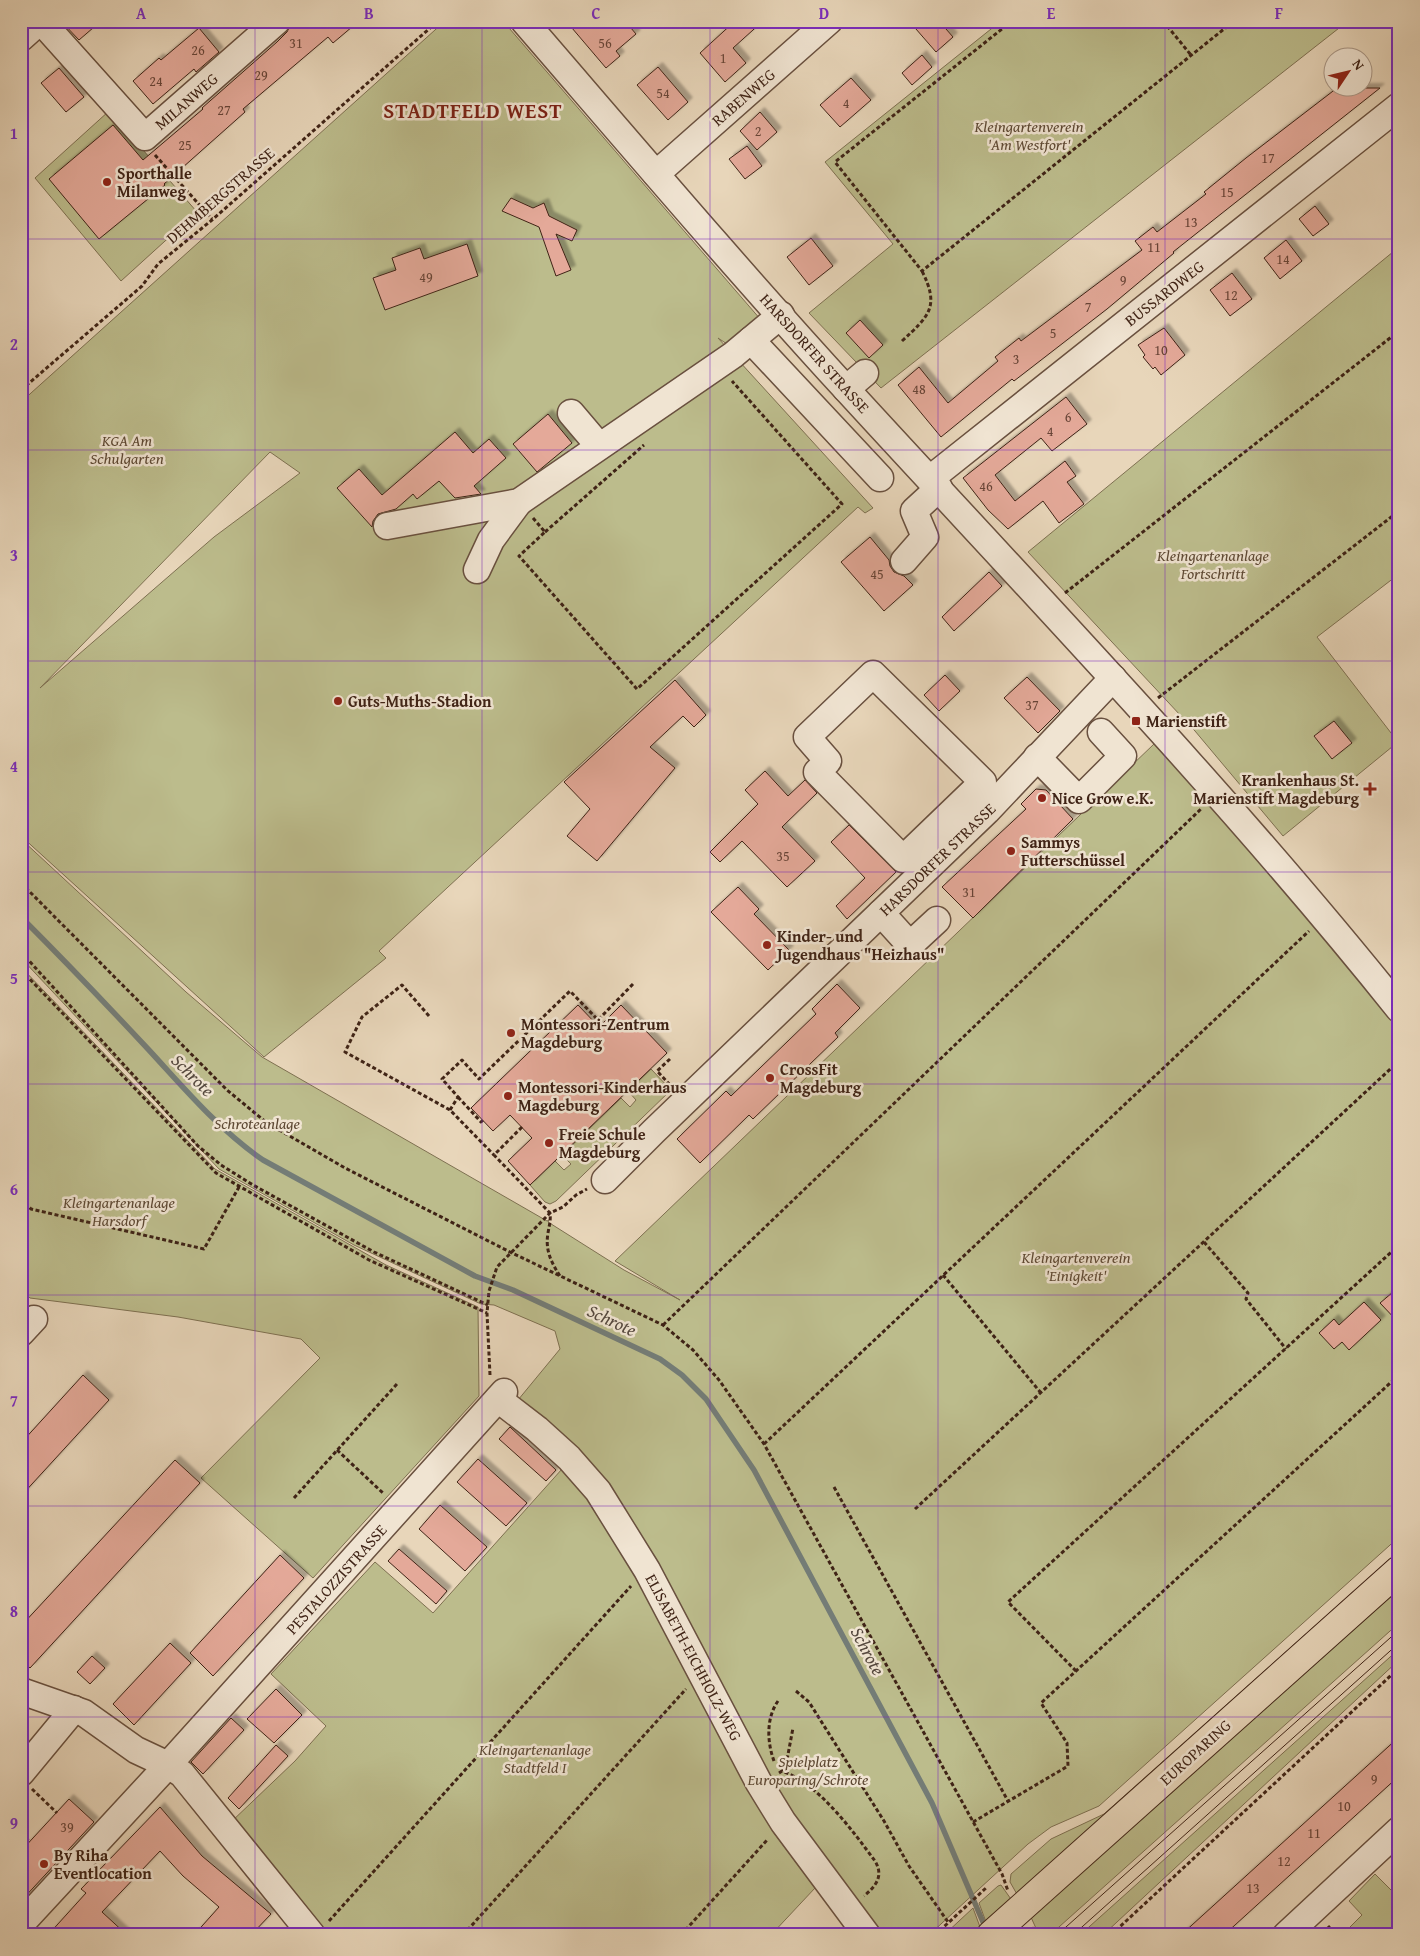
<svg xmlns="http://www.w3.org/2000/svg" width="1420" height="1956" font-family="'Gentium Book Plus',serif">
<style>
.green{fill:#bcbc8c;stroke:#7e7051;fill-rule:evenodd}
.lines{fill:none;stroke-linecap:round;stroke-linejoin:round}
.stream{stroke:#747c76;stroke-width:5.5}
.building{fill:#e4a999;stroke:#3f2316;filter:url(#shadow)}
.minor-casing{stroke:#69503f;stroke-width:29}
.major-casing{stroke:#3f2316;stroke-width:30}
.path{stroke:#3f2316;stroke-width:3;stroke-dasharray:4 2.5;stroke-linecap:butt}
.minor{stroke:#f0e4d2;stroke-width:26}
.major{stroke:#e8d6ba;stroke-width:28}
.tram{stroke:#3f2316;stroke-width:1}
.grid{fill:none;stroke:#7b2cbf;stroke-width:1;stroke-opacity:0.55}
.poi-dot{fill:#8f2418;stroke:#f0e4d2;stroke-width:2}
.labels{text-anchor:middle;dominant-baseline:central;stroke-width:5;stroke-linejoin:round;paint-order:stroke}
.number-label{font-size:14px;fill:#684437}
.street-label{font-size:16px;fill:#3f2316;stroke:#f0e4d2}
.park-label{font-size:16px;font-style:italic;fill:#5e4934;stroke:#f0e4d2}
.poi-label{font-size:16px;font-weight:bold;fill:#3f2316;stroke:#f0e4d2;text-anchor:start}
.water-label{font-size:18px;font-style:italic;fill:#55483e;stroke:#f0e4d2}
.district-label{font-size:21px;font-weight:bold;letter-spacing:1px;fill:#7a1f14;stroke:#f0e4d2}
.neatline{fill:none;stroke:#7b2cbf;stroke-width:2}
.grid-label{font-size:16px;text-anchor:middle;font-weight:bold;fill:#7b2cbf}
</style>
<defs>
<filter id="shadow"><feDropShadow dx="4.5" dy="-4.5" stdDeviation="1" flood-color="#0004"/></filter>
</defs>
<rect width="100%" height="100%" fill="#e8d6ba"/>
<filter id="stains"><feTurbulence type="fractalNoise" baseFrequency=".004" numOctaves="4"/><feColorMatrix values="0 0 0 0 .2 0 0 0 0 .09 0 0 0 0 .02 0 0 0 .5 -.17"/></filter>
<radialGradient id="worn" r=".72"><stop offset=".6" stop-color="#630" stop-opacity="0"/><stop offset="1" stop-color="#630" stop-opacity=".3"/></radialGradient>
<g class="green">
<path d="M445,21H503L761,320L730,346L718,338L873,508L865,513L858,507L379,951L386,958L264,1057L21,836V402ZM270,452L300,473L214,537L40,688Z"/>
<path d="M1001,21H1348L881,388L809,313L893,244L825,162Z"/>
<path d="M109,111L197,212L121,281L35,178Z"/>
<path d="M1399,247V574L1317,637L1398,742L1283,836L1195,731L1028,552Z"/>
<path d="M1154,744L1281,881L1399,1025V1537L1099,1806L1051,1827L1028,1844L929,1935H878L766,1779L708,1660L518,1400L560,1349L555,1331L494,1305L481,1304L354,1245L219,1169L21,958V839L186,992L262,1057L547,1221L549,1220L548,1222L624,1270L680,1300L615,1261Z"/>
<path d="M21,967L215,1169L386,1265L478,1307L479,1396L313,1578L201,1478L320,1358L301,1339L178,1317L30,1298L21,1290Z"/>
<path d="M651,1069L671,1090L556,1201L550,1204L545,1202L530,1185L555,1161L564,1170L571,1164L562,1155L621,1098L630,1107L636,1100L628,1091Z"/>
<path d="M562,1469L590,1490L774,1833L815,1888L771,1935H322L230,1823L295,1761L326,1726L271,1674L375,1562L433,1613Z"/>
<path d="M1399,1551V1558L1018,1896L1010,1882L1011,1874L1051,1839L1104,1814Z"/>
<path d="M1399,1583V1623L1050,1935H1039L1030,1915Z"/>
<path d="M1399,1649V1660L1103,1935H1080Z"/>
<path d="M1375,1874L1399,1898V1935H1347L1345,1932L1362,1915L1349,1901Z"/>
<path d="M1001,1885L1013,1902L986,1922L979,1903L998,1886Z"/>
<path d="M973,1908L980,1927L972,1935H944Z"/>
</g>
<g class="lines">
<path class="stream" d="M21,917C64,960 106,1004 148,1049C184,1088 219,1130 263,1160L475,1276L513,1290L660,1359L682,1375L706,1399L754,1470L932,1803L986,1929"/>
</g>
<g class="building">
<path d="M61,21H101L79,40Z"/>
<path d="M292,21H359L333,43L328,37L243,109L245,112L164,184L165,185L99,239L49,179L113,125L143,160L203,109L202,108L277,42L287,32Z"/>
<path d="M566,21H611L616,27L625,21L636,34L616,51L620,56L606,68Z"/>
<path d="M735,21H763L733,48L746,63L725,82L700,53Z"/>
<path d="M909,21H939L953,37L936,52Z"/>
<path d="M199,28L219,52L196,72L194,69L153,104L133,81L159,58L161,60Z"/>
<path d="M922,55L932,67L912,85L902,73Z"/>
<path d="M658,67L688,102L668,120L637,85Z"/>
<path d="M59,68L84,97L66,112L41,83Z"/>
<path d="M851,78L871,100L840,127L820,105Z"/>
<path d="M1337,88H1380L1173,252L1174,253L1107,309L1014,381L1012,379L941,437L898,385L919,367L948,403L998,361L995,357L1019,338L1021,341L1142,250L1135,241L1153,227L1157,232L1206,194L1204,192L1246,158Z"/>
<path d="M760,112L777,132L757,150L740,131Z"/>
<path d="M747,146L762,166L745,179L729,159Z"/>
<path d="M511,198L533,208L544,203L549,216L577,230L572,241L556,234L571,270L556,276L539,227L502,211Z"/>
<path d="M1315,206L1329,224L1313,236L1299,219Z"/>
<path d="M811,238L833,266L809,285L787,257Z"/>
<path d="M1286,240L1302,261L1280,279L1264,258Z"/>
<path d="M467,244L478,276L385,310L373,278L396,270L392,258L420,248L424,259Z"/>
<path d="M1232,273L1252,299L1230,316L1210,290Z"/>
<path d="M860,320L883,345L869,358L846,333Z"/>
<path d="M1164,328L1185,355L1161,375L1155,367L1153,369L1143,357L1145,355L1138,345Z"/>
<path d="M1066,397L1087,424L1052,451L1041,438L995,475L1015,501L1065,461L1076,476L1067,482L1084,504L1059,523L1043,501L1008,529L988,510L963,478Z"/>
<path d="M548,414L572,443L537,472L513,444Z"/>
<path d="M455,432L473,453L489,439L506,458L474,486L481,494L455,498L439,481L417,499L413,494L396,509L378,514L373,521L372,527L337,488L359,469L382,495Z"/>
<path d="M870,537L889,560L890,566L894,572L904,576L913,585L884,611L841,562Z"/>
<path d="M989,572L1002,586L954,631L942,617Z"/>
<path d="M945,675L960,691L939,711L924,695Z"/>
<path d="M1027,677L1060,711L1038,733L1004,698Z"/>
<path d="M675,680L706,715L694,727L683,716L650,747L675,768L597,861L567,836L590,809L564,782Z"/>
<path d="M1334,721L1352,743L1332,759L1314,736Z"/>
<path d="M765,771L788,796L805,780L817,793L782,827L815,861L787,887L742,841L720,862L710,852L758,804L745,790Z"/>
<path d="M1036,789L1046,790L1073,819L973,918L942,887L1026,809L1021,804Z"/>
<path d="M849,825L896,872L847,919L836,906L865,878L831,842Z"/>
<path d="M738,887L759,909L754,914L789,950L768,970L711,912Z"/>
<path d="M837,984L860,1008L835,1033L838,1037L753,1119L749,1115L700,1163L677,1139L726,1091L731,1096L816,1014L812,1009Z"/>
<path d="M578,1005L599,1027L621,1005L667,1053L530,1185L508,1161L532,1138L510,1115L493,1131L471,1108Z"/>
<path d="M1399,1287V1323L1380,1303Z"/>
<path d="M1364,1302L1381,1320L1349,1350L1342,1342L1334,1349L1319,1333L1334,1319L1339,1325Z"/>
<path d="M83,1375L109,1400L21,1496V1443Z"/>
<path d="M510,1427L556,1470L546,1481L499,1439Z"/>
<path d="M478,1459L527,1503L506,1526L457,1482Z"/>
<path d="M175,1460L200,1483L30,1668L21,1660V1626Z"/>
<path d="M440,1505L487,1547L465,1571L419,1529Z"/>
<path d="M399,1549L447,1591L436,1604L388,1561Z"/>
<path d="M280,1555L304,1578L213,1676L190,1653Z"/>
<path d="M170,1643L191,1663L134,1725L113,1704Z"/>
<path d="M92,1656L105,1668L90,1684L77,1672Z"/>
<path d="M276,1689L302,1715L274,1743L247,1719Z"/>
<path d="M231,1718L244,1730L203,1774L191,1762Z"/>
<path d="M1399,1737V1776L1224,1935H1181Z"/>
<path d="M276,1745L288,1756L239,1809L228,1798Z"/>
<path d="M69,1799L94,1822L21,1901V1851Z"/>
<path d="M160,1807L202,1856L271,1914L251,1935H194L219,1907L183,1876L160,1851L102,1912L127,1935H48L86,1893L81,1889Z"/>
</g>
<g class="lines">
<defs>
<g id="minor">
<path d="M41,21L145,137L277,21"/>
<path d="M524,21C631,145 737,270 847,390C1034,594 1226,793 1399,1009"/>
<path d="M21,38L40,21"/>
<path d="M656,174L829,21"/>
<path d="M751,340L880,478"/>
<path d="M846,389L865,373"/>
<path d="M571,413L599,446"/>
<path d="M930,479L1399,106"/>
<path d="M387,526L519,502L733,355L781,315"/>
<path d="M904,561L925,537L914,511L939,488"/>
<path d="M477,570L491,540L519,502"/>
<path d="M873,674L983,782L903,859L817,772L828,761L807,737Z"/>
<path d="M1037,757L1079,800L1123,756L1101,732"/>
<path d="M881,913L910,945L937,920"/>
<path d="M605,1180L654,1131L987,811L1113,678"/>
<path d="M21,1333L34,1319"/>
<path d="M498,1399L537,1429L569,1458L598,1491L647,1570L759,1783L783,1822L867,1935"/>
<path d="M21,1691L84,1713L136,1750L168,1765L182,1774L312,1935"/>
<path d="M21,1773L74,1709"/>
<path d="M21,1924L168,1765L504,1392"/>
<path d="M1286,1935L1399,1830"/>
</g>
<path id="major" d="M991,1935L1399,1570"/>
</defs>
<use href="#minor" class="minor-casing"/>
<use href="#major" class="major-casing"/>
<g class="path">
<path d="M1012,21L835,162L922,271L1234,21"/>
<path d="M1163,21L1191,55"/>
<path d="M155,155L212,219"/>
<path d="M902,341C929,316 940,307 922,271"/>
<path d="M21,390L142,286L158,264L212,220L438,21"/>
<path d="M533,518L545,532L519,556L637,689L842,504L732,381"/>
<path d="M545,532L644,445"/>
<path d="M1065,593L1399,331"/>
<path d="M1158,698L1399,511"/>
<path d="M21,883L227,1090L267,1123L345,1168L510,1252L663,1325L693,1350L719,1380L764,1444L1002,1874L1008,1891"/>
<path d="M21,952L198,1146L221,1165L253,1185L374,1252L488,1305"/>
<path d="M21,970L216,1173L369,1260L487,1313"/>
<path d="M429,1016L402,985L362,1017L345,1052L450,1110L494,1155"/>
<path d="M670,1059L657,1071L671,1086"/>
<path d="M458,1097L481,1122L483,1120"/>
<path d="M450,1110L458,1097L442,1079L462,1060L479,1079L570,991L598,1020L634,983"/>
<path d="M522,1127L494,1155L550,1213C551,1221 549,1226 548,1233C545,1250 551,1262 560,1276"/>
<path d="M21,1198L31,1209L204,1249L239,1187"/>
<path d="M1204,1242L1248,1293L1246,1299L1286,1349"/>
<path d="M943,1275L1041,1393"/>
<path d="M663,1325L1202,808"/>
<path d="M490,1375L487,1313L489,1291L497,1267L550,1213L563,1207L576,1195L587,1189"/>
<path d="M764,1444L1309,931"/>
<path d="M337,1450L384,1494"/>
<path d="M834,1487L1008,1801"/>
<path d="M294,1498L397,1384"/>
<path d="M915,1509L1399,1061"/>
<path d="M1076,1671L1008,1602L1399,1245"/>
<path d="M796,1691L809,1702L884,1821L909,1866L948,1922"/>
<path d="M774,1761C767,1742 766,1718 778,1701"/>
<path d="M782,1771L786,1765L793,1728"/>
<path d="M779,1773L782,1771C819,1784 852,1830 875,1861C884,1876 876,1886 864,1896"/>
<path d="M32,1789L57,1813"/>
<path d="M973,1822L1068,1766L1067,1743L1041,1703L1399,1375"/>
<path d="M21,1833L30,1842"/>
<path d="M329,1921L631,1586"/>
<path d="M1328,1926L1336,1935"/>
<path d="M1032,1927L1033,1935"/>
<path d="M463,1935L686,1689"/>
<path d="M681,1935L768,1839"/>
<path d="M935,1935L986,1888"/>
<path d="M1111,1935L1399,1668"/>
</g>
<use href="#minor" class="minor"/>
<use href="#major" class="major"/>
<g class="tram">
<path d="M1057,1935L1399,1630"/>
<path d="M1073,1935L1399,1643"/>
</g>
</g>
<path class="grid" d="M255,21V1935M482,21V1935M710,21V1935M938,21V1935M1165,21V1935M21,239H1399M21,450H1399M21,661H1399M21,872H1399M21,1084H1399M21,1295H1399M21,1506H1399M21,1717H1399"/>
<g class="poi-dot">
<circle cx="107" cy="182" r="5"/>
<circle cx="338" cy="701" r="5"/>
<rect x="1131" y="716" width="10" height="10" rx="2.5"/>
<path d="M1367.5 781.5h5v5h5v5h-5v5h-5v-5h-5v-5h5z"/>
<circle cx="1042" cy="798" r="5"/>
<circle cx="1011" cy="851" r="5"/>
<circle cx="767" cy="945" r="5"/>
<circle cx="511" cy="1033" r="5"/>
<circle cx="770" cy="1078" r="5"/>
<circle cx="508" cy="1096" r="5"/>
<circle cx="549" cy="1143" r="5"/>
<circle cx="44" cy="1864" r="5"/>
</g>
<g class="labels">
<g class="number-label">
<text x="296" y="43">31</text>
<text x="605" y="43">56</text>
<text x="198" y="50">26</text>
<text x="723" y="58">1</text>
<text x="261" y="75">29</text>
<text x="156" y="81">24</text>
<text x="663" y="93">54</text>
<text x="846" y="103">4</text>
<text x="224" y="110">27</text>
<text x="758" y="131">2</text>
<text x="185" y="145">25</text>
<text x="1268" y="158">17</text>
<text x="1227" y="192">15</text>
<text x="1191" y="222">13</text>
<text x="1154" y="247">11</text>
<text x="1283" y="259">14</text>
<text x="426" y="277">49</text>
<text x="1123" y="280">9</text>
<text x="1231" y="295">12</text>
<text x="1088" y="307">7</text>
<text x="1053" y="333">5</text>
<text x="1161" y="350">10</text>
<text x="1016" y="359">3</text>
<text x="919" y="389">48</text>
<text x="1068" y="417">6</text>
<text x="1050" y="431">4</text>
<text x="986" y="486">46</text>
<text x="877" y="574">45</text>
<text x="1032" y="705">37</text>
<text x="783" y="856">35</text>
<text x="969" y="892">31</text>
<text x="1374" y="1779">9</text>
<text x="1344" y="1806">10</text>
<text x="67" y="1827">39</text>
<text x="1314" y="1833">11</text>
<text x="1284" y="1861">12</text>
<text x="1253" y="1888">13</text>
</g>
<g class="street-label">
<text transform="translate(743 97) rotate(-41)">RABENWEG</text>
<text transform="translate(186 101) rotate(-41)">MILANWEG</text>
<text transform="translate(220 195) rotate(-41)">DEHMBERGSTRASSE</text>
<text transform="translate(1164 293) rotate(-38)">BUSSARDWEG</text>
<text transform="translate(815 353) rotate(48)">HARSDORFER STRASSE</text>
<text transform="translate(937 859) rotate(-44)">HARSDORFER STRASSE</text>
<text transform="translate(336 1579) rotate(-48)">PESTALOZZISTRASSE</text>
<text transform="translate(694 1657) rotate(62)">ELISABETH-EICHHOLZ-WEG</text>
<text transform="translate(1195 1752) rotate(-42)">EUROPARING</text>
</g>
<g class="park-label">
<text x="1029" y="126">Kleingartenverein<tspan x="1029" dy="18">'Am Westfort'</tspan></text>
<text x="127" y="440">KGA Am<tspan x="127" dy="18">Schulgarten</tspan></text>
<text x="1213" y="555">Kleingartenanlage<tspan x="1213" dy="18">Fortschritt</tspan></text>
<text x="257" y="1123">Schroteanlage</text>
<text x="119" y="1202">Kleingartenanlage<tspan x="119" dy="18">Harsdorf</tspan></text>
<text x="1076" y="1257">Kleingartenverein<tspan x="1076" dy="18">'Einigkeit'</tspan></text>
<text x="535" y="1749">Kleingartenanlage<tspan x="535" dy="18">Stadtfeld I</tspan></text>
<text x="808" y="1761">Spielplatz<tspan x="808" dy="18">Europaring/Schrote</tspan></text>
</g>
<g class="poi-label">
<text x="117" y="173">Sporthalle<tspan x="117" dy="18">Milanweg</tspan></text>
<text x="348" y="701">Guts-Muths-Stadion</text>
<text x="1146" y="721">Marienstift</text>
<text x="1359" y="780" text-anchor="end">Krankenhaus St.<tspan x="1359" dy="18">Marienstift Magdeburg</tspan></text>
<text x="1052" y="798">Nice Grow e.K.</text>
<text x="1021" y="842">Sammys<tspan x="1021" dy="18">Futterschüssel</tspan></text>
<text x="777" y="936">Kinder- und<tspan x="777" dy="18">Jugendhaus "Heizhaus"</tspan></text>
<text x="521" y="1024">Montessori-Zentrum<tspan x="521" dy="18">Magdeburg</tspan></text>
<text x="780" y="1069">CrossFit<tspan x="780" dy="18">Magdeburg</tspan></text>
<text x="518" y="1087">Montessori-Kinderhaus<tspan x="518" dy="18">Magdeburg</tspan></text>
<text x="559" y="1134">Freie Schule<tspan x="559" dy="18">Magdeburg</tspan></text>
<text x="54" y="1855">By Riha<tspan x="54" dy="18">Eventlocation</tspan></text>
</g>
<g class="water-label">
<text transform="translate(193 1075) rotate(45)">Schrote</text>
<text transform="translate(612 1320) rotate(25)">Schrote</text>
<text transform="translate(868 1651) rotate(62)">Schrote</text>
</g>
<g class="district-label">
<text x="473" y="110">STADTFELD WEST</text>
</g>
</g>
<rect width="1420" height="1956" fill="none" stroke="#e8d6ba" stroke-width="55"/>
<g transform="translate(1348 72) rotate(55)"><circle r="24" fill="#f0e4d2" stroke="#a99787"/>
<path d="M0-4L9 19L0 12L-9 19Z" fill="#8f2418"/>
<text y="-8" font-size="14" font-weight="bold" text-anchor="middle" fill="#3f2316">N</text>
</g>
<rect x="28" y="28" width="1364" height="1900" class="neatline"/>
<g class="grid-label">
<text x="141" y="19">A</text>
<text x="369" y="19">B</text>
<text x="596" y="19">C</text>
<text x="824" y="19">D</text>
<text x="1051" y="19">E</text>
<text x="1279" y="19">F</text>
<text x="14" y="139">1</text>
<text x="14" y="350">2</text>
<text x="14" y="561">3</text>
<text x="14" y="772">4</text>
<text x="14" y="984">5</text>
<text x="14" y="1195">6</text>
<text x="14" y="1406">7</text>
<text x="14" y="1617">8</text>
<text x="14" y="1829">9</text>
</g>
<rect width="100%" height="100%" filter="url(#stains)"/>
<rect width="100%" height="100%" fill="url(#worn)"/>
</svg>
